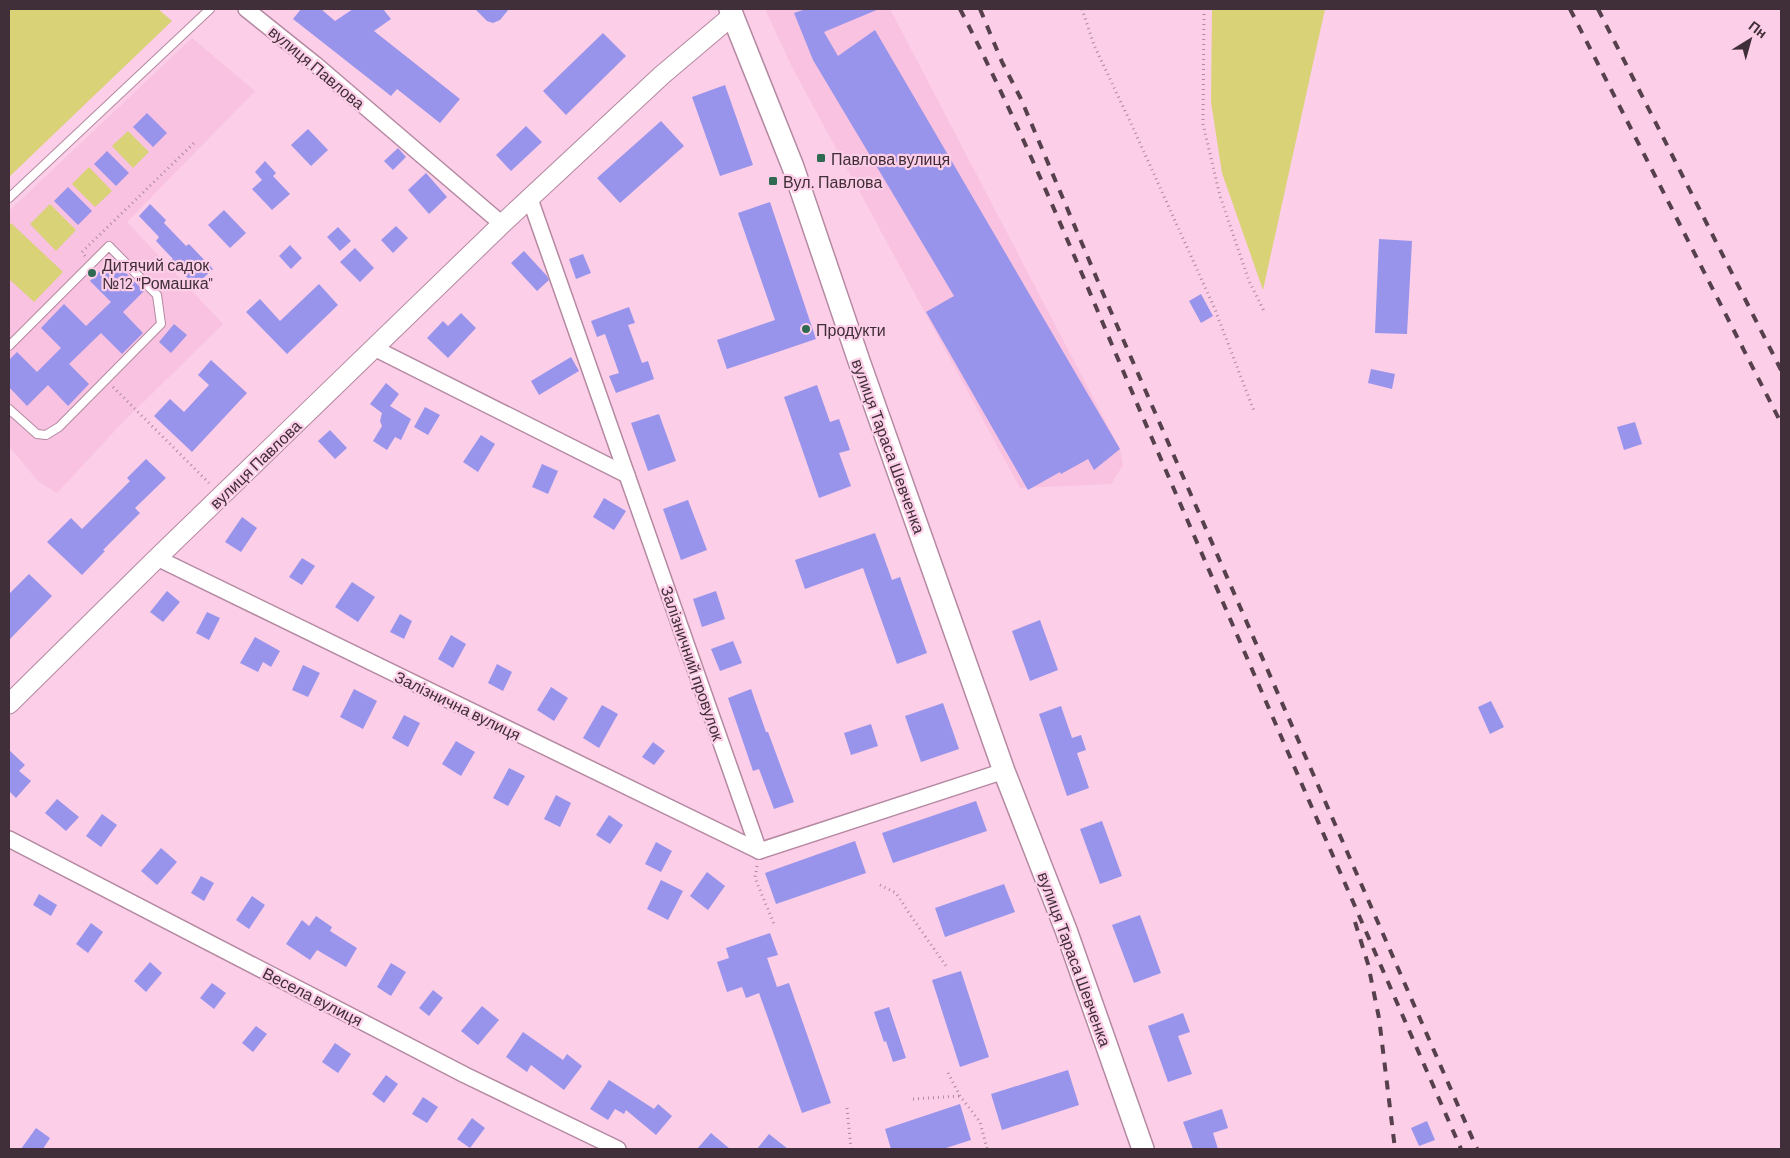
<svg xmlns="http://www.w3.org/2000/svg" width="1790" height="1158" font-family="Barlow,sans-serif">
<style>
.built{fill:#f8c2e0}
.green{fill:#d9d277}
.building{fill:#9894eb}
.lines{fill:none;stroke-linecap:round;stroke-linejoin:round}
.service-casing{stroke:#b489a1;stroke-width:10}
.minor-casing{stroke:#b489a1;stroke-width:18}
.tertiary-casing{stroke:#b489a1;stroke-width:21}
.secondary-casing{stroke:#b489a1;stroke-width:24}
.path{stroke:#ad8b9d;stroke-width:3;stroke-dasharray:1 4;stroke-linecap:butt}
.service{stroke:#fff;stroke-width:8}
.minor{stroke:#fff;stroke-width:15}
.tertiary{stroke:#fff;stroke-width:19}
.secondary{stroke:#fff;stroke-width:21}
.rail{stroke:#55404c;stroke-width:4;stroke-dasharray:9 9;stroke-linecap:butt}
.poi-dot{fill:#306952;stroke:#fccee7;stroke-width:2}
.labels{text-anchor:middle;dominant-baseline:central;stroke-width:4.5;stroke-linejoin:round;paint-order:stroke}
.street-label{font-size:16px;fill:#402e38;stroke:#fccee7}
.poi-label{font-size:16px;fill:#402e38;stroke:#fccee7;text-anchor:start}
</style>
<rect width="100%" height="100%" fill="#fccee7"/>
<g class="built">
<path d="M765,9H890L1120,449L1123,465L1111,484L1020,488L792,67Z"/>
<path d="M192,38L255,91L127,222L223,324L122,423L57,493L38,481L9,446V211Z"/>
</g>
<g class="green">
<path d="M9,9H158L172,21L9,177Z"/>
<path d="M1212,9H1325L1263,290L1222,173L1211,102Z"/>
<path d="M128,131L149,152L133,168L112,146Z"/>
<path d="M89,167L112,191L95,207L72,184Z"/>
<path d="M50,204L76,230L56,251L30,224Z"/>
<path d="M11,223L63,272L34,302L9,279V226Z"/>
</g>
<g class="building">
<path d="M301,9H321L335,21L353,9H383L391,19L374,31L460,99L440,123L397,89L391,96L293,19Z"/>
<path d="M475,9H509L500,20L493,23L487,21Z"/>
<path d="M806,9H879L824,32L838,56L875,30L1120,449L1094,470L1088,459L1061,474L1060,472L1028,490L926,312L954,296L813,60L794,13Z"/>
<path d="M603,33L626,56L566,115L543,91Z"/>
<path d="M725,85L753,165L720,176L692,97Z"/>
<path d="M147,113L167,133L153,147L133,127Z"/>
<path d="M661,121L684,146L620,203L597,178Z"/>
<path d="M526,126L542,142L511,171L496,155Z"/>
<path d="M308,129L328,150L311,166L291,145Z"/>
<path d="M398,148L406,157L393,170L384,161Z"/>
<path d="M107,151L129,173L116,186L94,164Z"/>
<path d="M265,161L276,173L273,176L290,194L272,210L252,189L262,180L255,172Z"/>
<path d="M426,173L447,197L429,214L408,190Z"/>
<path d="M68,187L92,211L78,225L54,201Z"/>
<path d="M770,202L816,339L727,369L717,340L775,320L738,213Z"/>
<path d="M150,204L166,220L164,223L186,246L189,244L213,269L195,286L171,260L173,259L156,241L159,237L139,216Z"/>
<path d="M224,210L246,233L230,248L208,225Z"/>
<path d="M396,226L408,238L393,253L381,240Z"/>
<path d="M338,227L351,241L340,251L327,237Z"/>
<path d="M1379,239L1412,241L1407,334L1375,333Z"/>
<path d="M290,245L302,258L291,269L279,256Z"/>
<path d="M355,248L374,268L360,282L340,262Z"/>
<path d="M524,251L547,276L549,280L537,291L511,263Z"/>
<path d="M583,254L591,273L576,279L569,259Z"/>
<path d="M112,259L144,291L123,312L143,333L122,354L101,333L69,364L89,384L68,406L48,385L27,406L9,387V360L17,352L37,372L61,348L41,328L64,304L86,326L111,302L90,281Z"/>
<path d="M319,284L338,305L287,354L246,312L260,299L280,321Z"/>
<path d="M1201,294L1213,316L1201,323L1189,301Z"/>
<path d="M629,307L635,323L628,325L642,363L648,361L654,379L616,393L609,376L619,373L605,334L597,337L591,321Z"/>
<path d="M461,313L476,328L448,358L427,338L443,321L448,326Z"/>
<path d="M174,324L187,335L171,353L159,342Z"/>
<path d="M571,357L579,371L539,395L531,381Z"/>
<path d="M211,360L247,393L192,452L154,416L170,399L184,412L209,385L198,375Z"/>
<path d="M1371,369L1395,374L1392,389L1368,383Z"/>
<path d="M386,383L399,394L390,406L411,419L401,440L395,437L387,450L373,441L382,426L380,421L382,413L370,404Z"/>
<path d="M817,385L830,422L839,419L850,450L839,453L851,486L819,498L784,397Z"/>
<path d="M425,407L440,415L428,435L414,427Z"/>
<path d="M659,414L676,461L648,471L631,423Z"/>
<path d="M1635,422L1642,444L1624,450L1617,427Z"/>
<path d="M330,430L347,448L335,459L318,441Z"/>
<path d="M481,435L495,444L478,472L463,462Z"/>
<path d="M146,459L166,478L135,508L140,513L103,550L105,551L82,575L47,542L71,518L82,529L130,481L127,478Z"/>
<path d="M542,464L558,471L548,494L532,487Z"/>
<path d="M604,498L626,511L614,530L593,517Z"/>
<path d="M688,500L707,550L681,560L663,509Z"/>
<path d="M242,517L257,528L241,552L225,542Z"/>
<path d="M875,533L892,580L900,577L927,653L897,664L863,568L805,589L795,560Z"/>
<path d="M302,558L315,566L302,585L289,577Z"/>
<path d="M29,574L52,596L9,640V594Z"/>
<path d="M352,582L375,597L358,622L335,607Z"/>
<path d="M167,591L180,602L163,622L150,612Z"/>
<path d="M716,591L725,619L702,627L693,599Z"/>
<path d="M207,612L220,618L209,640L196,633Z"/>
<path d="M400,614L412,621L404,639L390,632Z"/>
<path d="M1040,620L1058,670L1030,681L1012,631Z"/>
<path d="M451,635L466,644L453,668L438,659Z"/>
<path d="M255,637L280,651L271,667L263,662L258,672L240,663Z"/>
<path d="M733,641L742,663L720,671L711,649Z"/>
<path d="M497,664L512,672L503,691L488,683Z"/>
<path d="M303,665L320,673L308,697L292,690Z"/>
<path d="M551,687L568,698L554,721L537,710Z"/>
<path d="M354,689L377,701L363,729L340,717Z"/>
<path d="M751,689L766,732H768L794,802L774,809L759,769L753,771L728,698Z"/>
<path d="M1491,701L1504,727L1490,734L1478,707Z"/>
<path d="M943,703L959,749L921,762L905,716Z"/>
<path d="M602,705L618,714L599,748L583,738Z"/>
<path d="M1061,706L1072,738L1081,735L1086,750L1077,753L1089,788L1067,796L1039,714Z"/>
<path d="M404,715L420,723L408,747L392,738Z"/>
<path d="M871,724L878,746L851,755L844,733Z"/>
<path d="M456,741L475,752L461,776L442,764Z"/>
<path d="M653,742L665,751L654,765L642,757Z"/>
<path d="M9,750L25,765L19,771L31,781L16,798L9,791Z"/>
<path d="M509,768L525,776L508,806L493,798Z"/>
<path d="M556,795L571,803L560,827L544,819Z"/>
<path d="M57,799L79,817L66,831L45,813Z"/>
<path d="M976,801L987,831L893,863L882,833Z"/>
<path d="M102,814L117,825L101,847L86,836Z"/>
<path d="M609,815L623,825L610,844L596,835Z"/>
<path d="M1102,821L1122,876L1100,884L1080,829Z"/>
<path d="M855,841L866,873L776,904L765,873Z"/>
<path d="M656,842L672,851L661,872L645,864Z"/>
<path d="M161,848L177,862L157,885L141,871Z"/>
<path d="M707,872L725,886L708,910L690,896Z"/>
<path d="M201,876L214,883L204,901L191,893Z"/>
<path d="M661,880L683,891L668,920L647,909Z"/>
<path d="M1004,884L1015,912L945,937L935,908Z"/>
<path d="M39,894L57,905L51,916L33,905Z"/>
<path d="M252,896L265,905L249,929L236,920Z"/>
<path d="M1140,915L1161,973L1134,983L1112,925Z"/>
<path d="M316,916L332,927L330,931L357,948L346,967L317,950L310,960L286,944L302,920L309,926Z"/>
<path d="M91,923L103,932L88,953L76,944Z"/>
<path d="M770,933L778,955L767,958L777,987L789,983L831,1103L802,1113L759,993L746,998L742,987L727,992L717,962L729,958L726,948Z"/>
<path d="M150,962L162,973L146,992L134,981Z"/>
<path d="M391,963L406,972L391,996L377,987Z"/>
<path d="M961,971L989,1057L960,1067L932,980Z"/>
<path d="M212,983L226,993L214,1009L200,998Z"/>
<path d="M433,990L443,998L429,1016L419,1008Z"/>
<path d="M482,1006L499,1020L478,1045L461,1031Z"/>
<path d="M889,1007L906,1058L893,1062L886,1041L884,1042L874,1012Z"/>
<path d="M1183,1013L1190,1032L1178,1036L1192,1074L1168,1082L1148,1026Z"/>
<path d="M256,1026L267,1034L253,1052L242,1043Z"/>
<path d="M523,1032L563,1060L567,1054L582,1066L564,1090L531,1065L527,1072L506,1057Z"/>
<path d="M335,1043L351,1054L338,1073L322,1062Z"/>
<path d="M1068,1070L1079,1105L1002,1130L991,1094Z"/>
<path d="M386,1075L398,1084L384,1103L372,1094Z"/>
<path d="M609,1080L654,1109L658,1104L672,1116L656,1135L626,1110L624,1114L615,1109L608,1120L590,1109Z"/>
<path d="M423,1097L438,1107L427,1123L412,1114Z"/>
<path d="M960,1104L971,1140L943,1149H891L885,1129Z"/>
<path d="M1222,1109L1228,1128L1213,1133L1218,1149H1193L1183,1122Z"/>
<path d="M472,1118L485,1128L470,1148L457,1139Z"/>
<path d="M1427,1121L1435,1140L1419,1146L1411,1128Z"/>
<path d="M36,1128L50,1138L43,1149H21Z"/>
<path d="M711,1133L730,1149H697Z"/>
<path d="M769,1134L788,1149H757Z"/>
</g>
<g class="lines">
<defs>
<g id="service">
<path d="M9,198L210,9"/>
<path d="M9,346L109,246L157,295L161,324L59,427L46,435L37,434L9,409"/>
</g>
<g id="minor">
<path d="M246,9L315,64L502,224"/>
<path d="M530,199L759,851"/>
<path d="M374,348L627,475"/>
<path d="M157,558L759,851"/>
<path d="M9,839L465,1075L618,1149"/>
<path d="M759,851L1004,771"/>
</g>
<path id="tertiary" d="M9,704L157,558L502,224L662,75L733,15"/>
<path id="secondary" d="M730,9L793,167L859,361L1004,771L1066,930L1143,1149"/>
</defs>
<use href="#service" class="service-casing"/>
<use href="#minor" class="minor-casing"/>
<use href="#tertiary" class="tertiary-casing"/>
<use href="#secondary" class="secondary-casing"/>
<g class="path">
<path d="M1082,9L1094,45L1134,130L1214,307L1254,411"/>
<path d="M1204,9L1203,124L1220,196L1249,281L1264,311"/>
<path d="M85,256L82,252L196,141"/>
<path d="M113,387L209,483"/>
<path d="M757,866L755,878L774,924"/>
<path d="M880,885L896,893L911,916L946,966"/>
<path d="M948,1073L960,1096L980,1122L987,1149"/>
<path d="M913,1099L960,1096"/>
<path d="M847,1108L851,1149"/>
</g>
<use href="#service" class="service"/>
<use href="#minor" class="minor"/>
<use href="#tertiary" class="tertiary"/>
<use href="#secondary" class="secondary"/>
<g class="rail">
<path d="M960,9C1033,150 1091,298 1154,443C1256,679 1358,914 1461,1149"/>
<path d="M980,9L1002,62L1021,99L1105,298L1477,1149"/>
<path d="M1570,9L1781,423"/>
<path d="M1598,9L1781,370"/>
<path d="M1355,922L1368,964L1379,1018L1395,1149"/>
</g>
</g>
<g class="poi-dot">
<rect x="816" y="153" width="10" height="10" rx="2.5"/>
<rect x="768" y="176" width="10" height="10" rx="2.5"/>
<circle cx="92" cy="273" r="5"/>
<circle cx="806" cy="329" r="5"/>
</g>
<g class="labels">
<g class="street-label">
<text transform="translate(317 67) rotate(40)">вулиця Павлова</text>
<text transform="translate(889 446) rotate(70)">вулиця Тараса Шевченка</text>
<text transform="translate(255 464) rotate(-44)">вулиця Павлова</text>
<text transform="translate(693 663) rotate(71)">Залізничний провулок</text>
<text transform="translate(458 705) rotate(26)">Залізнична вулиця</text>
<text transform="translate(1075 959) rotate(70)">вулиця Тараса Шевченка</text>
<text transform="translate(313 996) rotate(27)">Весела вулиця</text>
</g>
<g class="poi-label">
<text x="831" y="158">Павлова вулиця</text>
<text x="783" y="181">Вул. Павлова</text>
<text x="102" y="264">Дитячий садок<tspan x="102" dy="18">№12 "Ромашка"</tspan></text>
<text x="816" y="329">Продукти</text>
</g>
</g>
<rect width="1790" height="1158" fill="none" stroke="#402e38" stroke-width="20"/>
<g transform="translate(1750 40) rotate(37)" stroke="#fccee7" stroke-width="4" paint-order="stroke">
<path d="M0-4L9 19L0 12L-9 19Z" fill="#402e38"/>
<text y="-8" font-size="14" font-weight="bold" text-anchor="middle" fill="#402e38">Пн</text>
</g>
</svg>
